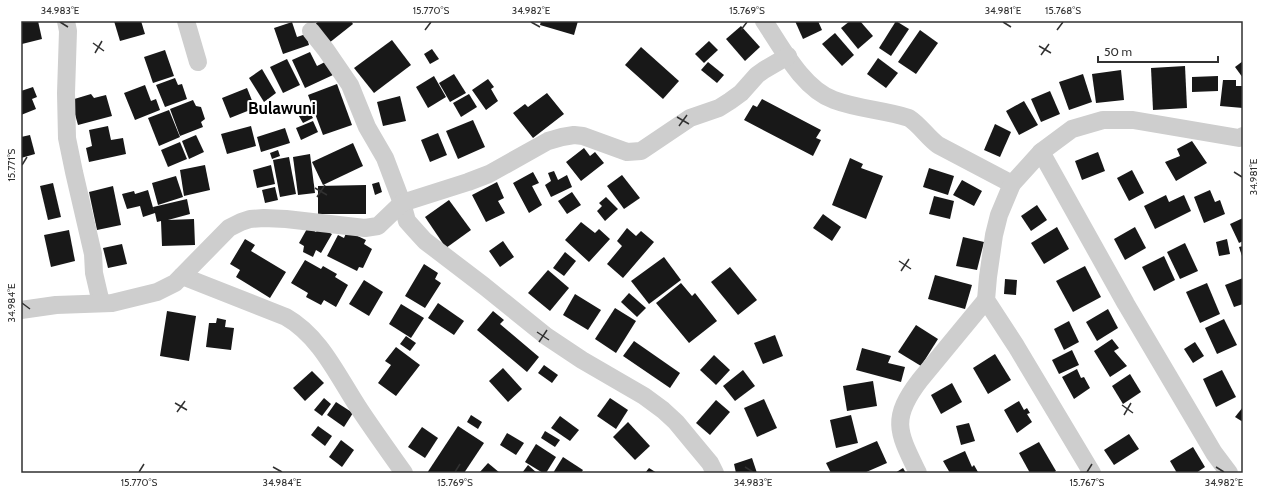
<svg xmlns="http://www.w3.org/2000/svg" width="1264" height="494" font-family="Cabin,sans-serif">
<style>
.building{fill:#181818}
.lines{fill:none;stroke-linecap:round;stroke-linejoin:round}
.street{stroke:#cecece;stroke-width:18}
.ticks{fill:none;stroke:#313131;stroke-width:1.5}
.labels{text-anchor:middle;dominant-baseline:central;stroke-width:4;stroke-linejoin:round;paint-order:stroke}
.quarter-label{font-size:17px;font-weight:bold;fill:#000;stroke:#fff}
.neatline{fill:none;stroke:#313131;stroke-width:1.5}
.ticks-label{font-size:10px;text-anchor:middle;fill:#313131}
</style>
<rect width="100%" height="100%" fill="#fff"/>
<g class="building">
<path d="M21,21H38L42,39L22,44Z"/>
<path d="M114,21H141L145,34L120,41Z"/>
<path d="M319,21H351L353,24L329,43L314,25Z"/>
<path d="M541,21H578L574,35L540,25Z"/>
<path d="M795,21H818L822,30L803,39Z"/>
<path d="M850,21H860L873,36L858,49L841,28Z"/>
<path d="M896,21L909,29L891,56L879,48Z"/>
<path d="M292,22L297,37L306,34L309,45L283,54L274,28Z"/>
<path d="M741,26L760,47L745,61L726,39Z"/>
<path d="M920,30L938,43L916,74L898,62Z"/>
<path d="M835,33L854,55L842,66L822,44Z"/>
<path d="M392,40L411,65L374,93L354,68Z"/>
<path d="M709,41L718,50L704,63L695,54Z"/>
<path d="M641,47L679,81L663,99L625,65Z"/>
<path d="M432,49L439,59L430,64L424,54Z"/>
<path d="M165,50L174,76L153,83L144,57Z"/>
<path d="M310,52L317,66L327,61L333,75L305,88L292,60Z"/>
<path d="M878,58L898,73L886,88L867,74Z"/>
<path d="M287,59L300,85L283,93L270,67Z"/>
<path d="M1243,61V78L1235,67Z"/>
<path d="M708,62L724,75L717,83L701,70Z"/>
<path d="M1185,66L1187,108L1153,110L1151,68Z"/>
<path d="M262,69L276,93L264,102L249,78Z"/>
<path d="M1121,70L1124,100L1096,103L1092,74Z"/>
<path d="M454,74L466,93L450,102L439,83Z"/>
<path d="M1083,74L1092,102L1069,110L1059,82Z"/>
<path d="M434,76L446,97L428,108L416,87Z"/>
<path d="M1218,76V91L1192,92V77Z"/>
<path d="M175,78L178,85L182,84L187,99L165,107L156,85Z"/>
<path d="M488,79L494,87L491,89L498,101L486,110L472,90Z"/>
<path d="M1223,80H1236V86H1243V108L1220,106Z"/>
<path d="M337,84L352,125L323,135L308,95Z"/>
<path d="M145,85L151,101L156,99L160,110L135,120L124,93Z"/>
<path d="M33,87L37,97L32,99L36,109L21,115V91Z"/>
<path d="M247,88L255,108L230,118L222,98Z"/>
<path d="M1050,91L1060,114L1041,122L1031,99Z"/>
<path d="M547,93L564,114L533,138L513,113L525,104L528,107Z"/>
<path d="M91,94L94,98L106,95L112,116L78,125L71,100Z"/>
<path d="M469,94L477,107L461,117L453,103Z"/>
<path d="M400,96L406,121L383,126L377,102Z"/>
<path d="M762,99L821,130L816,138L821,140L813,156L744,120L753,105L757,107Z"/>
<path d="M193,100L196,106L201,107L205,119L201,122L203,127L180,136L170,109Z"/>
<path d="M1024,101L1038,125L1019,135L1006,111Z"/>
<path d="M306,105L313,118L303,123L296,111Z"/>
<path d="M169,110L180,137L159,146L148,118Z"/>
<path d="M473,120L485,147L458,159L446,131Z"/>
<path d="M313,121L318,132L301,140L296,128Z"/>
<path d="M995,124L1011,132L1000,157L984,150Z"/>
<path d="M108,126L111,140L123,138L126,154L89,162L86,148L92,146L89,130Z"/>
<path d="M251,126L256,146L227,154L221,134Z"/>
<path d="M285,128L290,143L261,152L257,137Z"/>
<path d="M438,133L447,155L430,162L421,140Z"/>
<path d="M30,135L35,154L21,158V137Z"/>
<path d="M196,135L204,152L189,159L182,141Z"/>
<path d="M1192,141L1207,163L1176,181L1165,162L1180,156L1177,149Z"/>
<path d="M180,142L187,159L168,167L161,150Z"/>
<path d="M353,143L363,166L323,185L312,162Z"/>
<path d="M584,148L590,156L595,152L604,163L581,181L566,162Z"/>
<path d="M278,150L280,156L272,159L270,153Z"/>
<path d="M1098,152L1105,171L1082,180L1075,161Z"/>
<path d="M310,154L315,193L298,195L293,157Z"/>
<path d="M289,157L296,194L280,197L273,160Z"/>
<path d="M850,158L863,164L861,168L883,176L866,219L832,205Z"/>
<path d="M205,165L210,190L184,196L180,170Z"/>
<path d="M271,165L275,184L257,188L253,170Z"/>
<path d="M929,168L954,176L948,195L923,187Z"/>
<path d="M1132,170L1144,193L1129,201L1117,178Z"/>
<path d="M554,171L558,180L567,175L572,187L551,197L545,185L551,181L548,173Z"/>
<path d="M533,172L539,183L532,186L542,205L529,213L513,183Z"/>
<path d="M622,175L640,198L624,209L607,186Z"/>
<path d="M176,176L183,197L158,205L152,183Z"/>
<path d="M962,180L982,191L974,206L953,195Z"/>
<path d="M379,182L382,192L375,195L372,184Z"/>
<path d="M497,182L504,198L498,201L505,213L486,222L472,195Z"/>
<path d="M53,183L61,217L48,220L40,186Z"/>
<path d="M366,185V214H318V186Z"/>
<path d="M113,186L121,225L97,230L89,192Z"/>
<path d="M275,187L278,200L265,203L262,190Z"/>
<path d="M148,190L154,211L153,207L187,199L190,214L168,220L194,219L195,245L162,246L161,221L157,222L155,213L143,217L140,206L127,209L122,194L134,191L135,194Z"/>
<path d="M1210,190L1215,202L1220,200L1225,214L1204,223L1194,197Z"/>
<path d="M572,192L581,205L567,214L558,201Z"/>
<path d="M1166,195L1169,202L1184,195L1191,211L1155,229L1144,206Z"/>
<path d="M934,196L954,201L950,219L929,214Z"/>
<path d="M606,197L618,209L605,221L597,211L602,206L599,203Z"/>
<path d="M449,200L471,230L446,248L425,217Z"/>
<path d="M1037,205L1047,220L1031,231L1021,216Z"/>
<path d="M823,214L841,227L832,241L813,228Z"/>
<path d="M1243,218V241L1239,243L1230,224Z"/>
<path d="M581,222L595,233L599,229L610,239L589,262L565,240Z"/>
<path d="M308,227L316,232L319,227L332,234L321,253L316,250L313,257L303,252L304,246L299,243Z"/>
<path d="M1057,227L1069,249L1044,264L1031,243Z"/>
<path d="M1135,227L1146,248L1125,260L1114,239Z"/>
<path d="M627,228L636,236L641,231L654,242L623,278L607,264L622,246L617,241Z"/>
<path d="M69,230L75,261L51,267L44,235Z"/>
<path d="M347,231L366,240L364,244L372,249L363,268L359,267L357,271L327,256L338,235L344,238Z"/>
<path d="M963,237L984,242L977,270L956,266Z"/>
<path d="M245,239L255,245L251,251L286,272L270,298L236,277L240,270L230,264Z"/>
<path d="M1227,239L1230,254L1219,256L1216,242Z"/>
<path d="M503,241L514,257L500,267L489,251Z"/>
<path d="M1185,243L1198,271L1180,279L1167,252Z"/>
<path d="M122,244L127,264L108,268L103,248Z"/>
<path d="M1243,246V259L1239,247Z"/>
<path d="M565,252L576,261L564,276L553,268Z"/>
<path d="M1164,256L1175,280L1154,291L1142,267Z"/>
<path d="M664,257L681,280L649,304L631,281Z"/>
<path d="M305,260L321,269L323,266L337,274L335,277L348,285L336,307L324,300L321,305L306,297L308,293L291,283Z"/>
<path d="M424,264L438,273L435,279L441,283L425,308L405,296Z"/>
<path d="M1085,266L1101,297L1073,312L1056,281Z"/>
<path d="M730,267L757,300L738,315L711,282Z"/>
<path d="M548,270L569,288L550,311L528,293Z"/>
<path d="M935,275L972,285L965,309L928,299Z"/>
<path d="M1243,278V304L1234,307L1225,285Z"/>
<path d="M1005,279L1017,280L1016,295L1004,294Z"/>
<path d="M364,280L383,292L369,316L349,304Z"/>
<path d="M681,283L692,296L695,293L717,321L689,343L656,303Z"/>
<path d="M1207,283L1220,314L1200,323L1186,292Z"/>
<path d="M629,293L646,308L637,317L621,302Z"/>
<path d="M575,294L601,310L588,330L563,315Z"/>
<path d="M438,303L464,321L454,335L428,318Z"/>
<path d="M401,304L424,318L411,338L389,324Z"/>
<path d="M615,308L636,321L616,353L595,339Z"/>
<path d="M1108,309L1118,328L1097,341L1086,322Z"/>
<path d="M167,311L196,316L189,361L160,356Z"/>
<path d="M493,311L504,320L500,324L539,357L527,372L477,330Z"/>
<path d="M217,318L226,320L225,327L234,328L231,350L206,347L209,323H216Z"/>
<path d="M1224,319L1237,345L1217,354L1205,328Z"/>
<path d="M1069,321L1079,342L1064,350L1054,329Z"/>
<path d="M916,325L938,339L921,366L898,352Z"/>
<path d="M775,335L783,356L763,364L754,343Z"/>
<path d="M406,336L416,343L410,351L400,344Z"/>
<path d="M1112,339L1119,348L1114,351L1127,366L1110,377L1094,351Z"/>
<path d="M634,341L680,373L670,388L623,356Z"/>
<path d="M1195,342L1204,356L1193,363L1184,349Z"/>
<path d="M396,347L420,365L396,396L378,383L391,365L385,361Z"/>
<path d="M862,348L891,356L888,363L905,367L901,382L856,370Z"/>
<path d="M1072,350L1079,365L1059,374L1052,360Z"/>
<path d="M995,354L1011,380L988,394L973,368Z"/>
<path d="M714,355L730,370L716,385L700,370Z"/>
<path d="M544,365L558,375L552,383L538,373Z"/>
<path d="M503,368L522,389L508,402L489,381Z"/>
<path d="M1077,369L1081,378L1084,377L1090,388L1074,399L1062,377Z"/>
<path d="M743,370L755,386L735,401L723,386Z"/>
<path d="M1222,370L1236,397L1216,407L1203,379Z"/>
<path d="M312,371L324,383L305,401L293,388Z"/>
<path d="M1130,374L1141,392L1123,404L1112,386Z"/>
<path d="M873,381L877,406L847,411L843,386Z"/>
<path d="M952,383L962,402L941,414L931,395Z"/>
<path d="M324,398L331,404L322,416L314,410Z"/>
<path d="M610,398L628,410L616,429L597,416Z"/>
<path d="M764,399L777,428L757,437L744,408Z"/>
<path d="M716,400L730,412L710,435L696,423Z"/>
<path d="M1019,401L1024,410L1027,408L1030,413L1027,414L1032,422L1017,433L1004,410Z"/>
<path d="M336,402L353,413L344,427L327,415Z"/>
<path d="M1243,407V422L1235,417Z"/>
<path d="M471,415L482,422L478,429L467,422Z"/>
<path d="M851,415L858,443L836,448L830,420Z"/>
<path d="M560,416L579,430L570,441L551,428Z"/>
<path d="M628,422L650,446L635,460L613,437Z"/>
<path d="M969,423L975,441L961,445L956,426Z"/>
<path d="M318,426L332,436L325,446L311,435Z"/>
<path d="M458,426L484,443L464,473H427Z"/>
<path d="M422,427L438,438L425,458L408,447Z"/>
<path d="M545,431L560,440L555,447L541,438Z"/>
<path d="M507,433L524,443L516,455L500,445Z"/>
<path d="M1129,434L1139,449L1114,465L1104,450Z"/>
<path d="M341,440L354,450L342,467L329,457Z"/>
<path d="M877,441L887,463L864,473H831L826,463Z"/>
<path d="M1039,442L1056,471L1053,473H1030L1019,453Z"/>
<path d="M536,444L556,457L546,473H543L525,462Z"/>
<path d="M1193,447L1205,467L1196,473H1177L1170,461Z"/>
<path d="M965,451L972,467L974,465L978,472L976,473H950L943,461Z"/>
<path d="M563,457L583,470L581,473H553Z"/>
<path d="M752,458L757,473H736L734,464Z"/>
<path d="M488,463L500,473H479Z"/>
<path d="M528,465L537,473H522Z"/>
<path d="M649,468L657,473H645Z"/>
<path d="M903,468L906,473H895Z"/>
</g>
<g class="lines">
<g class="street">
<path d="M66,21L68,31L66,93L67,138L74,172L93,254L94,273L101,303"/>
<path d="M186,21L198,62"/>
<path d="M764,21C782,48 803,89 834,100C858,109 884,110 909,118C920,125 927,137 938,145L1012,184"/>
<path d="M311,31L326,50L350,85L367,127L385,158L402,203L407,221L415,230L425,241L484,286L546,336L582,360L644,396L663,410L676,422L695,445L710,463L715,473"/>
<path d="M1041,152L1126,304L1214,453L1229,473"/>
<path d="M182,276L286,317C321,337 338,377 360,410C374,431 389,452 404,473"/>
<path d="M21,310L56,305L112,303L157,292L175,283L229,228L241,222L250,219L264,218L286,219L365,228L378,226L402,203L468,182L489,174L548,141L562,137L574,135L583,136L627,152L641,151L690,118L719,108L730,101L741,93L757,75L764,70L788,56"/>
<path d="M918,473C898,432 890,419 920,380L986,300"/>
<path d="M1092,473L1016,346L986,300L988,277L994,235L999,215L1012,184L1041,152L1072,129L1103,120H1133L1239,138L1243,136"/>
</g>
</g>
<path class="ticks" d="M60,22L68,27M531,22L540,27M1003,22L1011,27M425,30L431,22M741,30L747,22M1057,30L1063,22M93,43L104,51M1039,46L1051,53M95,53L102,41M1041,55L1049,44M677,117L689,124M679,126L687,115M22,165L27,157M1234,172L1242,177M315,188L327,195M317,197L325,185M899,261L911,269M901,271L909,259M22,303L30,309M537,332L549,340M539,342L547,330M175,403L187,410M1122,405L1133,413M177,412L185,401M1124,415L1131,403M273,467L282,472M745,467L753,472M1216,467L1224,472M139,472L144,464M455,472L460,464M1087,472L1092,464"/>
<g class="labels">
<g class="quarter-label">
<text x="282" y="108">Bulawuni</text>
</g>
</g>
<rect width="1264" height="494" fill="none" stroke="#ffffff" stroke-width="44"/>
<path d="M1098 56v6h120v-6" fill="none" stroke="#313131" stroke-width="2"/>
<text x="1104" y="56" font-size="12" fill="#313131" stroke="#ffffff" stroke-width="3" paint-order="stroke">50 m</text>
<rect x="22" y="22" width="1220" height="450" class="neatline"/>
<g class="ticks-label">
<text x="60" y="14">34.983°E</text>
<text x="431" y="14">15.770°S</text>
<text x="531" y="14">34.982°E</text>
<text x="747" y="14">15.769°S</text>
<text x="1003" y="14">34.981°E</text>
<text x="1063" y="14">15.768°S</text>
<text transform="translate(11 165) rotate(-90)" y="4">15.771°S</text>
<text transform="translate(1253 177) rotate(-90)" y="4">34.981°E</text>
<text transform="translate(11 303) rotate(-90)" y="4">34.984°E</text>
<text x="139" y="486">15.770°S</text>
<text x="282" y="486">34.984°E</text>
<text x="455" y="486">15.769°S</text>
<text x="753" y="486">34.983°E</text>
<text x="1087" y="486">15.767°S</text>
<text x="1224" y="486">34.982°E</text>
</g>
</svg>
